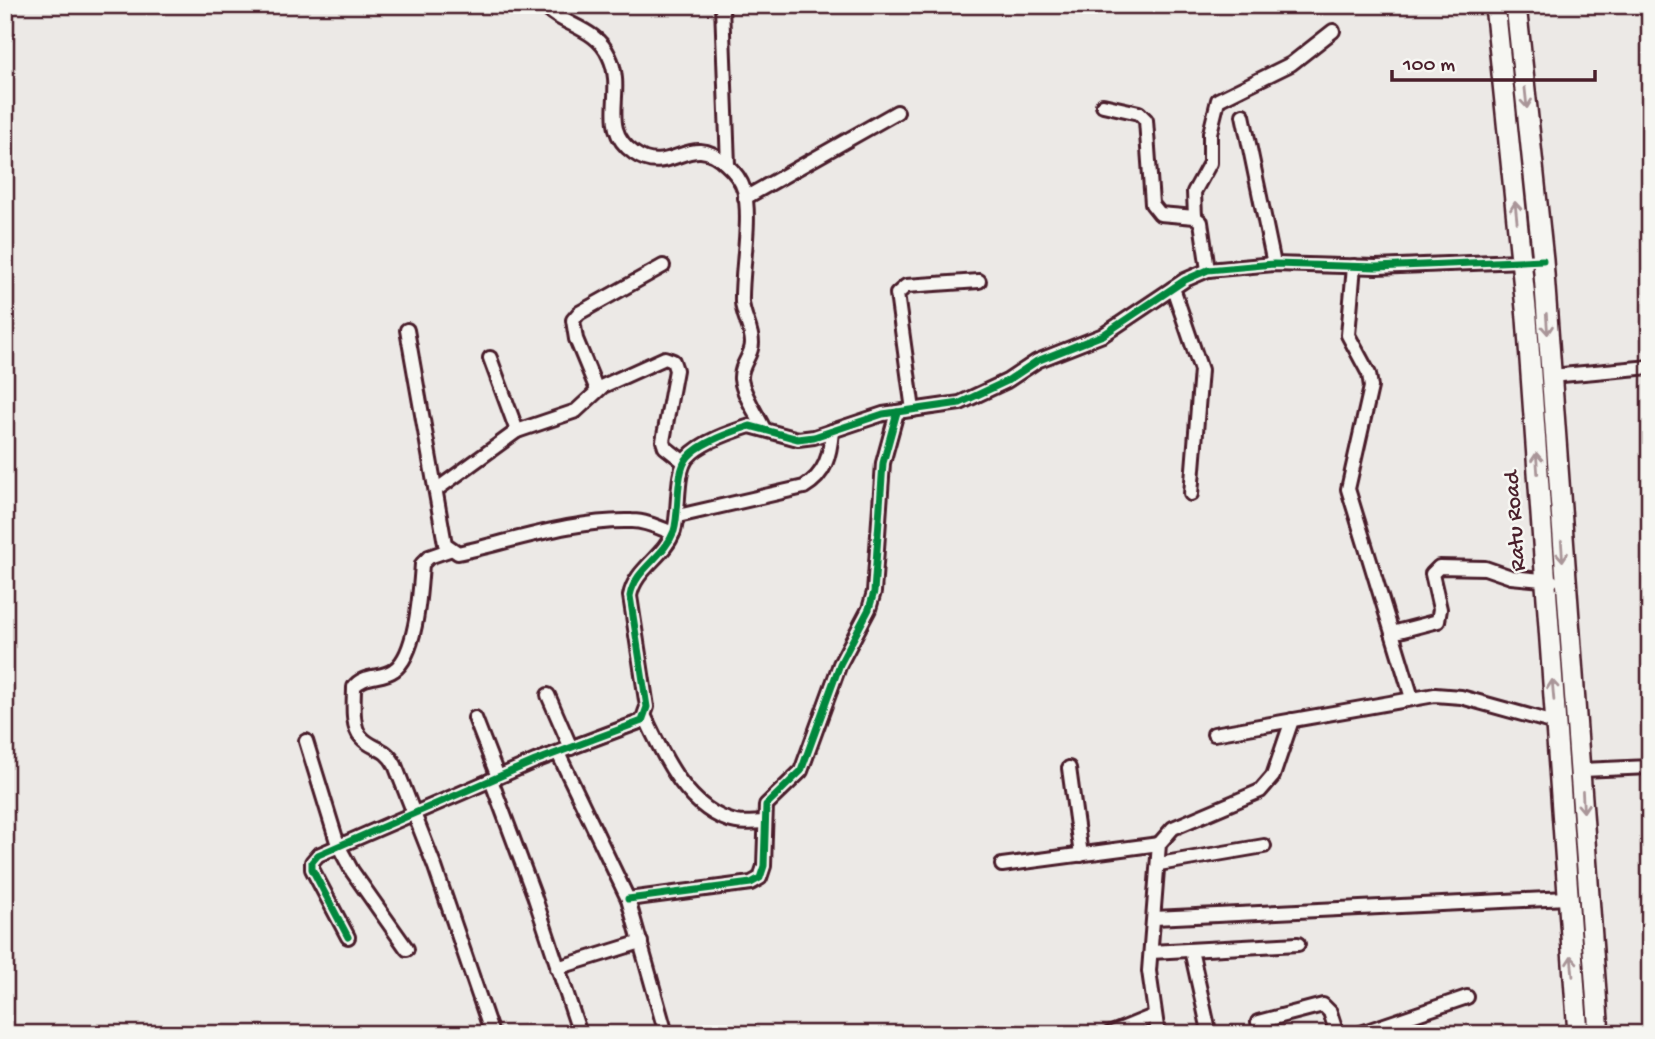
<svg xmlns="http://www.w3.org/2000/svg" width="1655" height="1039" font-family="'Gochi Hand',sans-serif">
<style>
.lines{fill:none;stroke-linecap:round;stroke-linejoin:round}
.street-casing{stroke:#4a1f2b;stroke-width:18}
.primary-casing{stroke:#4a1f2b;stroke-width:24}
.street{stroke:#f6f6f2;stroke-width:12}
.primary{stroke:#f6f6f2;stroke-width:19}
.cycleway-casing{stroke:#f6f6f2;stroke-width:11}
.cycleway{stroke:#00873e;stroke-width:7}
.oneway{stroke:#a99598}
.labels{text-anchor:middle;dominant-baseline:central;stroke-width:5;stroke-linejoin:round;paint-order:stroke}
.street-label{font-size:23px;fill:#4a1f2b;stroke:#f6f6f2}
</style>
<rect width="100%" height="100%" fill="#ece9e6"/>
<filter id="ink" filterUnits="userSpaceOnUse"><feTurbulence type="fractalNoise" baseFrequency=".0143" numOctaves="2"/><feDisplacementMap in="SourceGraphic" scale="14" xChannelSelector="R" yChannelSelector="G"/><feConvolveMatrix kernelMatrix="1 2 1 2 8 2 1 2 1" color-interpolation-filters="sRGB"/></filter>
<g filter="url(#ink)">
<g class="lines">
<defs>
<g id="street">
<path d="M543,5C563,26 596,27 609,56C627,93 597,127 634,153C670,179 690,129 726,164C734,171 741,180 744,190C752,218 741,271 742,302C743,316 752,329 752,343C752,356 740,365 741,379C743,394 756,413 763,427"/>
<path d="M722,6L728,165"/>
<path d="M1103,105L1139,113L1146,120L1152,204L1160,214L1195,217L1201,222L1208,270"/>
<path d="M1243,115L1274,264"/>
<path d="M745,198L897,112"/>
<path d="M1195,217L1194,192L1210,163V133L1218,100L1291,64L1333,31"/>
<path d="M1354,266L1348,335L1369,374L1371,387L1348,489L1412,698"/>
<path d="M1173,288L1201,370L1191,494"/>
<path d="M407,330L445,544L458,553C513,541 575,519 632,521C646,521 660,528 673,533"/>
<path d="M490,358L517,431"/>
<path d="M1551,376L1650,367"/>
<path d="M597,390L576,339L573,320L579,313L663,266"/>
<path d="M913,410L897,294L906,286L979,281"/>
<path d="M436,490L517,431L576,411L603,386L665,358L673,361L676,370L663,441L665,447L684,462"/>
<path d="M678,516L804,487C826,474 830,455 832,431"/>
<path d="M449,550L429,557L422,564C420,590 417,654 394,670C382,679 363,674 354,687C354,701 351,726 361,737C372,750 385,746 395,765L435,867L492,1034"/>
<path d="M1392,633L1438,621L1440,609L1432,574L1439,567L1485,568L1511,577L1552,581"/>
<path d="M548,695L571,748"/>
<path d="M645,717C663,756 689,812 736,822C745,824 755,822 764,822"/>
<path d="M475,718L498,777"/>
<path d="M1214,734L1435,695L1461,697L1555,723"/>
<path d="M306,741L338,845L352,871L407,949"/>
<path d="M558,753L628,899L666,1034"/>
<path d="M1069,768L1081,855"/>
<path d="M1582,770L1650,767"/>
<path d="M491,780L534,895L580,1034"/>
<path d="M1159,864L1264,846"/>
<path d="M1002,865L1159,844"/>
<path d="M628,899L751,883L760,878L764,866L766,805L801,771L840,664L869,609L874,592L883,463L897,412"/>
<path d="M1154,918L1567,898"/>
<path d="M348,937L312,869V862L318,855L535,761L642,721L647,707L630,596C635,568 664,558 674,531C680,511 675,471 688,457C701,442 731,432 750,426L798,439L814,437L883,414L960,403L1007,381L1037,361L1103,335L1185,280L1208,270L1274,264L1376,267L1543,260"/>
<path d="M1191,950L1209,1031"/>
<path d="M1151,952L1298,944"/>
<path d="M557,968L641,942"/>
<path d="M1258,1022L1323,1005L1330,1012L1337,1034"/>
<path d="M1109,1034L1153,1016"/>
<path d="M1158,1034L1149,971L1159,844L1173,828L1260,791L1273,776L1292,720"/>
<path d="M1358,1034L1467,997"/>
</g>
<g id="primary">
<path d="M1495,5L1527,318L1578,1034"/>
<path d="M1516,5L1543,260L1599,1034"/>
</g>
</defs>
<use href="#street" class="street-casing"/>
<use href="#primary" class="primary-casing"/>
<use href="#street" class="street"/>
<use href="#primary" class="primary"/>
<defs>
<g id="cycleway">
<path d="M628,899L751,883L760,878L764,866L766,805L801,771L840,664L869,609L874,592L883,463L897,412"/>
<path d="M348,937L312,869V862L318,855L535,761L642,721L647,707L630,596C635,568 664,558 674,531C680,511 675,471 688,457C701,442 731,432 750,426L798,439L814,437L883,414L960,403L1007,381L1037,361L1103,335L1185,280L1208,270L1274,264L1376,267L1543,260"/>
</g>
</defs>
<use href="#cycleway" class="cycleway-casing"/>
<use href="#cycleway" class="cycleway"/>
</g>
<defs><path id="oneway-shaft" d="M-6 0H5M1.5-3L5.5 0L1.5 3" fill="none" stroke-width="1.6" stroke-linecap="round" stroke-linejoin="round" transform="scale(1.75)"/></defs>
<g class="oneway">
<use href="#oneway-shaft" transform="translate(1526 98) rotate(84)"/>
<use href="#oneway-shaft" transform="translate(1516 212) rotate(-96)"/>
<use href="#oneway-shaft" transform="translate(1547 324) rotate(86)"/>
<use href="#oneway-shaft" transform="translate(1537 463) rotate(-94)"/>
<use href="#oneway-shaft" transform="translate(1562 551) rotate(86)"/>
<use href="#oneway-shaft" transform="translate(1553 690) rotate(-95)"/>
<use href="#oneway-shaft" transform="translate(1583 802) rotate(87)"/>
<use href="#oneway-shaft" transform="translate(1572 966) rotate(-95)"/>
</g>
</g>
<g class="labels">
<g class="street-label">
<text transform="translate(1516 521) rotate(-94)">Ratu Road</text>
</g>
</g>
<rect width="1655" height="1039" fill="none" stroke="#f6f6f2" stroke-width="28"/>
<rect x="14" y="14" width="1627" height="1011" fill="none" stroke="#4a1f2b" stroke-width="2.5" filter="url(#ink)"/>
<path d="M1392 70v10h203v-10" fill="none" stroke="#4a1f2b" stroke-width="3.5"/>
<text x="1403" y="70" font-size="21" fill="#4a1f2b" stroke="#f6f6f2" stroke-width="5" paint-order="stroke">100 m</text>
</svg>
